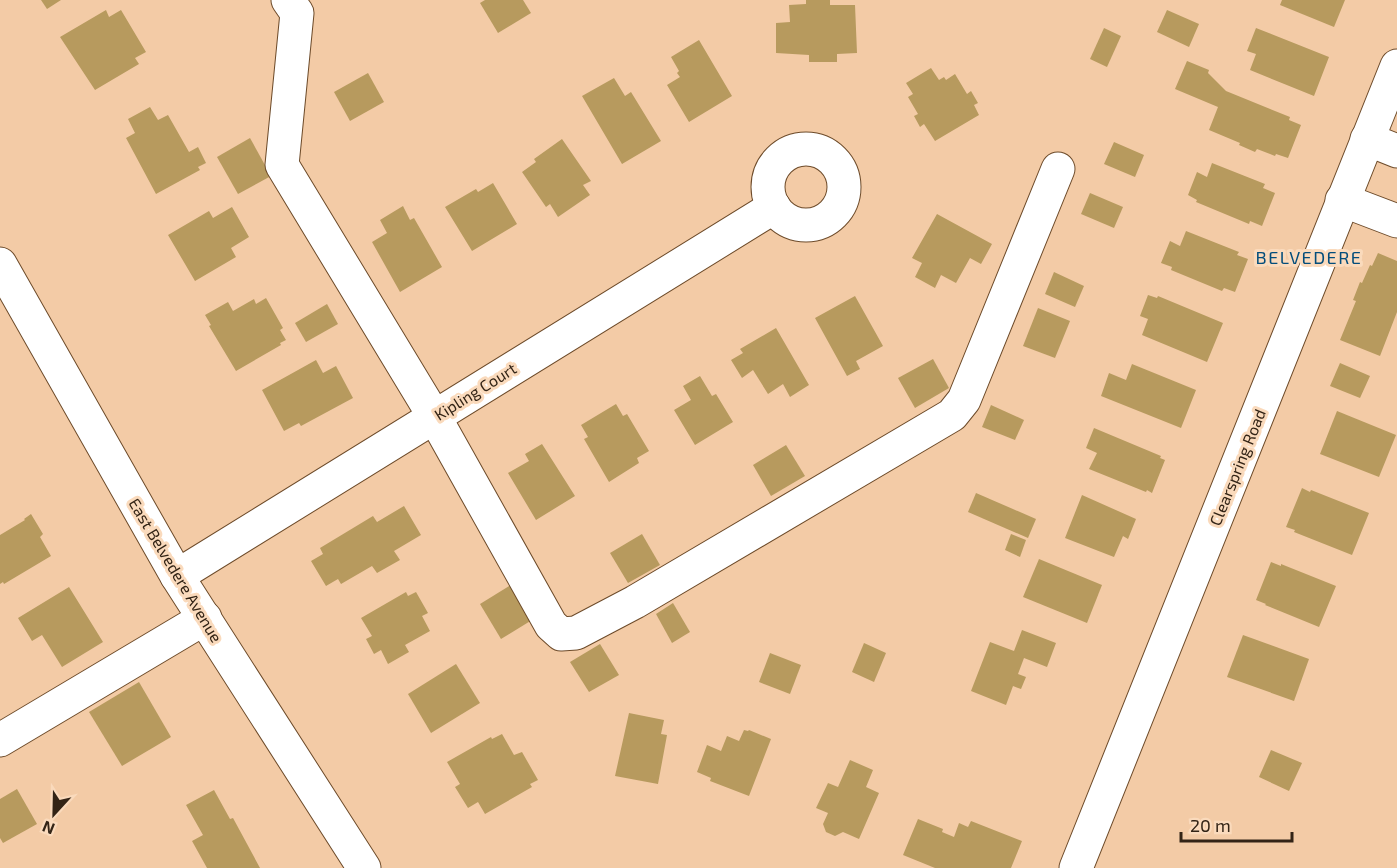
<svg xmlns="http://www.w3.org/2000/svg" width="1397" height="868" font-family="'Exo 2',sans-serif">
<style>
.building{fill:#b79a5e}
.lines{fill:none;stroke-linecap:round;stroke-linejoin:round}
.minor-casing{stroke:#6d4b2a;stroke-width:35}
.major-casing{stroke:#6d4b2a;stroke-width:35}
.minor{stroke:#fff;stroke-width:33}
.major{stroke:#fff;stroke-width:33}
.labels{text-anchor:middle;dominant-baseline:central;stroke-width:6;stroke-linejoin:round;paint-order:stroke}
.street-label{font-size:16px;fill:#332416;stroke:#fadabc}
.neighbourhood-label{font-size:18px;letter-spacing:1.5px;fill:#034d7b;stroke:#fadabc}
</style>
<rect width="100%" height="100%" fill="#f3cba6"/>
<g class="building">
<path d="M41,0H61L47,9Z"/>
<path d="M485,0H523L531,13L498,33L480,3Z"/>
<path d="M806,0H830V5H855L857,53L837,54V62H809V55L776,53V23L790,22L789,5L806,4Z"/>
<path d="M1282,0H1345L1334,27L1280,5Z"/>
<path d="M106,10L109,17L121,10L146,52L135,58L139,64L95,90L60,37Z"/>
<path d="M1167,10L1199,24L1189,47L1157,32Z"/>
<path d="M1104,28L1121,36L1107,67L1090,59Z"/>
<path d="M1256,28L1329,57L1314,96L1250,70L1256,54L1247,51Z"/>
<path d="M699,40L732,96L689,122L667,85L680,77L677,73L679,71L671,57Z"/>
<path d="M1187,61L1209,70L1208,73L1226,91L1290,117L1289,120L1301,125L1288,158L1276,154L1275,156L1257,149L1255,152L1239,145L1240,143L1209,130L1218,107L1175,89Z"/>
<path d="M931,68L939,80L944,77L946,80L955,74L967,94L971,91L978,103L974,105L979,115L935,141L924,124L920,127L914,116L918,114L908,97L913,94L906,83Z"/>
<path d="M368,73L384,102L350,121L334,92Z"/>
<path d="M614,78L625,96L631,92L661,141L622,164L582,96Z"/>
<path d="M150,107L158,120L168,115L189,152L198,147L206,163L198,167L200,170L156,194L126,138L135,133L128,119Z"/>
<path d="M250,138L271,176L238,194L217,157Z"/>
<path d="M562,139L591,181L583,185L590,195L558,217L550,204L546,207L522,172L536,162L534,159Z"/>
<path d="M1114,142L1144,155L1135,177L1104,164Z"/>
<path d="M1212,163L1265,184L1263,188L1275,193L1262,226L1250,221L1249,224L1196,202L1197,200L1188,195L1197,172L1207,177Z"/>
<path d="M493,183L517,224L472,251L445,207L476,189L478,192Z"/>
<path d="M1090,193L1123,207L1114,228L1081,214Z"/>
<path d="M403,206L410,220L414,218L442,267L400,292L372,242L387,233L380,220Z"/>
<path d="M232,207L249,237L231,248L236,257L195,281L168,235L209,211L213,218Z"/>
<path d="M937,214L992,244L981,264L970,258L956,283L941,275L935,288L915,277L922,263L912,258Z"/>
<path d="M1186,231L1239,252L1237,255L1248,259L1235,292L1224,288L1222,291L1171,270L1172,267L1161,263L1170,241L1180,246Z"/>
<path d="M1378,253L1397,261V312L1380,356L1340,340L1356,301L1353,300L1360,282L1362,283L1370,265L1372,266Z"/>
<path d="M1054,272L1084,286L1075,307L1045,294Z"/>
<path d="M1148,295L1157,298L1158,296L1223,323L1207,362L1142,335L1148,319L1140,316Z"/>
<path d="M855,296L883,346L856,361L860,369L847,376L815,318Z"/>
<path d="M266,298L283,328L280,330L286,340L280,343L281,345L236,371L209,326L211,325L205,315L228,302L233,311L254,299L256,304Z"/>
<path d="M327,304L338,324L306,342L295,323Z"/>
<path d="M1038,308L1070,321L1055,358L1023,346Z"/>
<path d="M776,328L809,385L790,397L783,384L768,394L753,370L742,378L731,360L743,353L740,349Z"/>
<path d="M933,359L949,388L915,408L898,378Z"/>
<path d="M316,360L323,373L336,366L353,398L301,426L299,423L284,431L262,390Z"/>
<path d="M1340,363L1370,376L1360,398L1330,386Z"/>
<path d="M1132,364L1196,390L1181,428L1101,396L1109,373L1126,380Z"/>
<path d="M700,376L712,396L716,394L733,422L695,445L674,410L691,400L683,386Z"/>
<path d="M616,404L623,416L627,414L649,451L637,458L639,463L609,482L584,439L588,437L581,425Z"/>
<path d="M991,405L1024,420L1015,440L982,427Z"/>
<path d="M1337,411L1396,435L1379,477L1320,454Z"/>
<path d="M1094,428L1161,456L1160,458L1165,460L1152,493L1147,490L1146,492L1089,469L1097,453L1086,448Z"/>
<path d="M542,444L575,496L536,520L508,473L529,461L525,454Z"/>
<path d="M786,445L805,476L771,496L753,465Z"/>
<path d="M1302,488L1310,492L1311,490L1369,513L1352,555L1294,532L1295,530L1286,527Z"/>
<path d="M976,493L1036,519L1028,538L968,512Z"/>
<path d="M1082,495L1136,519L1128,539L1123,536L1114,557L1065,538Z"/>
<path d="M404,506L421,535L394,551L400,560L377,573L372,566L341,584L338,579L326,586L311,561L323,554L320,548L373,516L377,522Z"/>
<path d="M31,514L43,534L40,537L51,556L4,584L3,582L0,584V535L25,520L24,519Z"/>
<path d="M642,534L660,565L628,583L610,553Z"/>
<path d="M1011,534L1026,540L1020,557L1005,550Z"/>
<path d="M1039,559L1102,585L1087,623L1023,597Z"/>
<path d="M1271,562L1281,566V564L1336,586L1319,627L1265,605L1266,604L1256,600Z"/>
<path d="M511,585L532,620L501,639L480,604Z"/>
<path d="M69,587L103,642L62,667L42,635L32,641L18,618Z"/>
<path d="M406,592L408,596L416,592L428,613L422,616L430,631L405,645L409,652L388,664L381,650L374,654L366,639L372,636L361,618Z"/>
<path d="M673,603L690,632L672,643L656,614Z"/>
<path d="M1022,630L1056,643L1047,667L1024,658L1018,674L1026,677L1021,689L1013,686L1006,705L971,691L990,642L1014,651Z"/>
<path d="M1243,635L1309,659L1294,701L1227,677Z"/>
<path d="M864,643L886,653L874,682L852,672Z"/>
<path d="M600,644L619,675L589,692L570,662Z"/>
<path d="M770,653L801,665L790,694L759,682Z"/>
<path d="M456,664L480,703L431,733L408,694Z"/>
<path d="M139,682L171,737L122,766L89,712Z"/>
<path d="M629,713L664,720L661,734L667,735L658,784L615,776Z"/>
<path d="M744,730L748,731L749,730L771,739L749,796L710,781L711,778L697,772L707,745L721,751L727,736L739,741Z"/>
<path d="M502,734L514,755L522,752L538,780L530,784L532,787L485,814L478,802L468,808L455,787L460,784L447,762L491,737L492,739Z"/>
<path d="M1271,750L1302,763L1289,791L1259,777Z"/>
<path d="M850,760L873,770L866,787L879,793L859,839L843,832L835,836L826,832L823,824L828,813L816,808L828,783L838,787Z"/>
<path d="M17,789L37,824L3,843L0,838V799Z"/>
<path d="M214,790L230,819L233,818L260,868H207L192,841L203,835L186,805Z"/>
<path d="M918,819L943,829L942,832L954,837L959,823L968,827L971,821L1022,841L1011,868H935L903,855Z"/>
</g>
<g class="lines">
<defs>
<g id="minor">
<path d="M288,0L297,13L282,165L434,416L551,625L561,634L576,633L635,602L952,415L964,400L1058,169"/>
<path d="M1367,139L1397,151"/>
<circle cx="806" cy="187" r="38"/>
<path d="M1342,200L1397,221"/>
<path d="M177,576L774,207"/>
<path d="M0,740L205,618"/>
<path d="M1076,868L1397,66"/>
</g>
<path id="major" d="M0,264L177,576L364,868"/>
</defs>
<use href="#minor" class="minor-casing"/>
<use href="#major" class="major-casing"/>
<use href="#minor" class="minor"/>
<use href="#major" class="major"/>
</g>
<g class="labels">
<g class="street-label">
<text transform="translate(475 391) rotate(-32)">Kipling Court</text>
<text transform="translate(1237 467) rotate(-68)">Clearspring Road</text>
<text transform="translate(176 570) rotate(59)">East Belvedere Avenue</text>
</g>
<g class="neighbourhood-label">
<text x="1309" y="257">BELVEDERE</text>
</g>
</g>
<g transform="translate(54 814) rotate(202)" stroke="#fadabc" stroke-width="4.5" paint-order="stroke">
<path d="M0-4.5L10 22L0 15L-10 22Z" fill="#332416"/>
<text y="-9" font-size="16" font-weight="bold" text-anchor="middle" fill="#332416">N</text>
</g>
<path d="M1181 832v9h111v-9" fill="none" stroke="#332416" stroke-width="3"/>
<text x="1190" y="832" font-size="18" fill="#332416" stroke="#fadabc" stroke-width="4.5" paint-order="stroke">20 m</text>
</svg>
